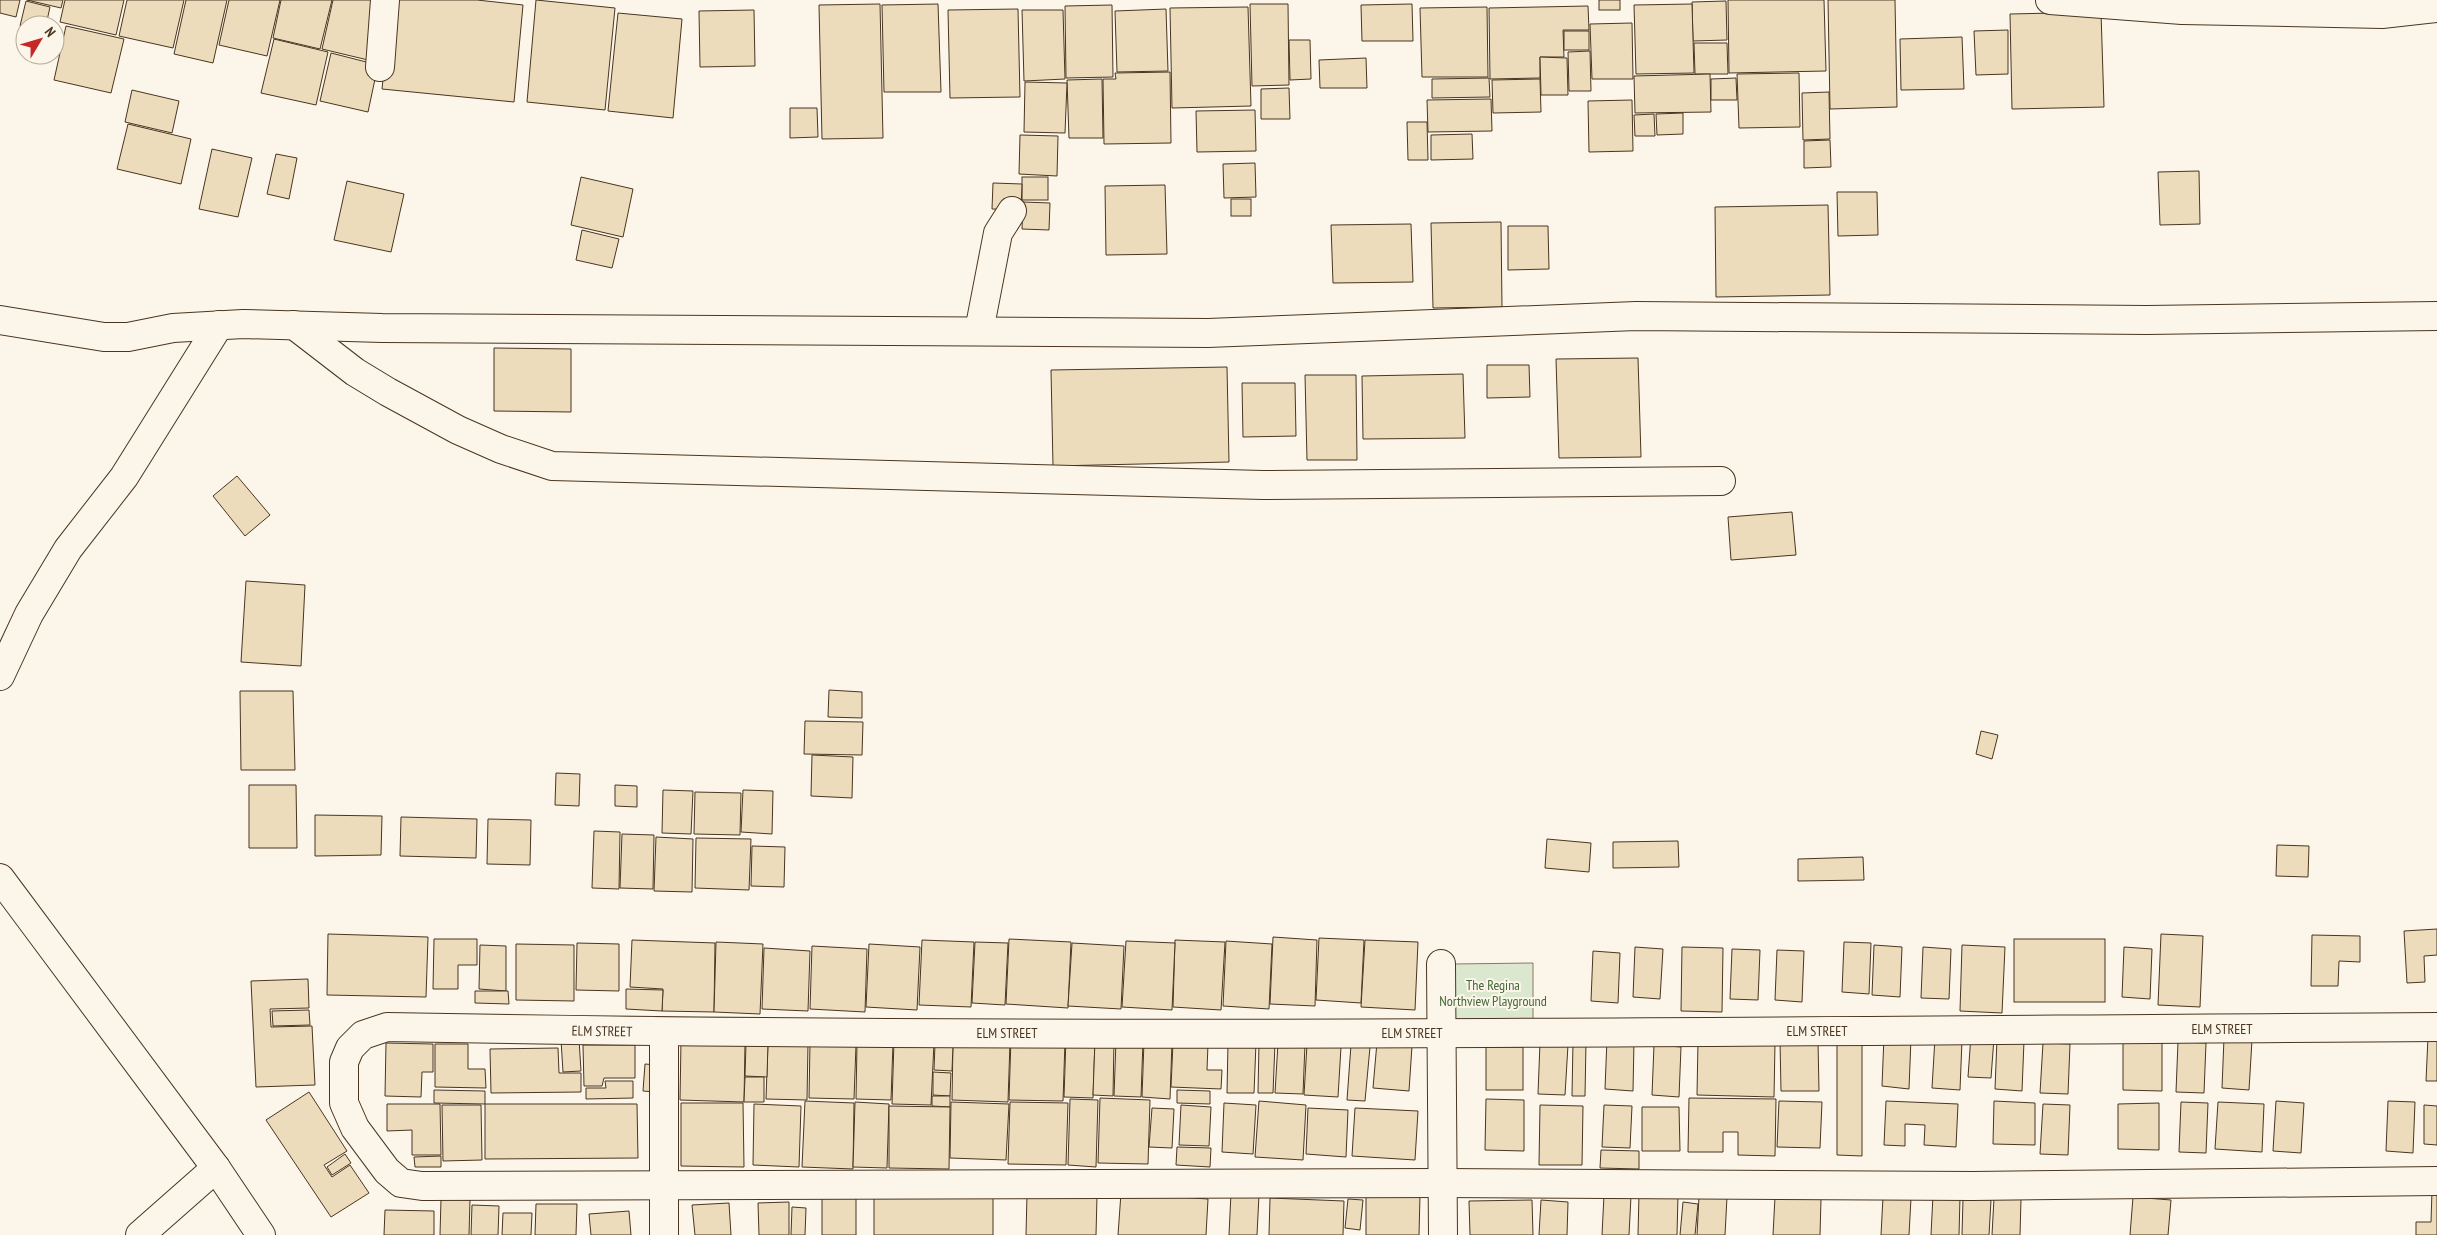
<svg xmlns="http://www.w3.org/2000/svg" width="2437" height="1235" font-family="'PT Sans Narrow',sans-serif">
<style>
.green{fill:#dce7d0;stroke:#887966}
.building{fill:#ecdcbc;stroke:#4a3520}
.lines{fill:none;stroke-linecap:round;stroke-linejoin:round}
.minor-casing{stroke:#4a3520;stroke-width:30}
.minor{stroke:#fbf6e9;stroke-width:28}
.labels{text-anchor:middle;dominant-baseline:central;stroke-width:4;stroke-linejoin:round;paint-order:stroke}
.park-label{font-size:14px;fill:#436837;stroke:#fbf6e9}
.street-label{font-size:14px;fill:#4a3520;stroke:#fbf6e9}
</style>
<rect width="100%" height="100%" fill="#fbf6e9"/>
<path class="green" d="M1533,963V1022H1453V964Z"/>
<g class="building">
<path d="M0,0H20L16,17L0,13Z"/>
<path d="M27,0H63L61,8Z"/>
<path d="M65,0H124L116,35L60,22Z"/>
<path d="M127,0H184L173,48L119,36Z"/>
<path d="M186,0H227L213,63L174,54Z"/>
<path d="M229,0H280L267,56L219,45Z"/>
<path d="M281,0H332L320,49L273,38Z"/>
<path d="M333,0H382L368,60L322,49Z"/>
<path d="M391,0H477L523,5L514,102L382,89Z"/>
<path d="M536,0L615,8L605,110L527,102Z"/>
<rect x="1599" y="0" width="21" height="10"/>
<path d="M1728,0H1824L1826,71L1729,73Z"/>
<path d="M1828,0H1895L1897,107L1830,109Z"/>
<path d="M26,1L50,7L46,25L20,26Z"/>
<path d="M1726,1L1727,40L1693,41L1692,2Z"/>
<path d="M880,4L883,138L822,139L819,5Z"/>
<path d="M938,4L941,92H884L882,5Z"/>
<path d="M1250,4H1288L1289,85L1252,86Z"/>
<path d="M1412,4L1413,41H1362L1361,5Z"/>
<path d="M1692,4L1694,73L1636,74L1634,5Z"/>
<path d="M1112,5L1113,77L1066,78L1065,6Z"/>
<path d="M1588,6L1589,30H1563L1564,57H1540V78L1490,79L1489,8Z"/>
<path d="M1248,7L1251,106L1172,108L1170,8Z"/>
<path d="M1487,7L1488,77H1422L1420,8Z"/>
<path d="M1018,9L1020,97L950,98L948,10Z"/>
<path d="M1166,9L1168,71L1117,72L1115,11Z"/>
<path d="M754,10L755,66L700,67L699,11Z"/>
<path d="M1022,10H1063L1065,79L1024,81Z"/>
<path d="M2101,12L2104,107L2012,109L2010,14Z"/>
<path d="M618,13L682,19L673,118L608,111Z"/>
<path d="M1632,23L1633,79H1592L1590,24Z"/>
<path d="M66,26L124,39L111,93L54,80Z"/>
<path d="M2008,30V74L1976,75L1974,31Z"/>
<rect x="1564" y="31" width="25" height="19"/>
<path d="M1962,37L1964,89L1901,90L1900,39Z"/>
<path d="M274,39L328,52L316,105L261,93Z"/>
<path d="M1289,40H1310L1311,79L1290,80Z"/>
<path d="M1694,43H1727L1728,74H1695Z"/>
<path d="M1590,51L1591,91H1569L1568,52Z"/>
<path d="M331,53L378,65L368,112L320,101Z"/>
<path d="M1540,57L1567,58L1568,95H1541Z"/>
<path d="M1366,58L1367,88H1320L1319,60Z"/>
<path d="M1170,72L1171,143L1104,144L1103,79H1116L1115,73Z"/>
<path d="M1799,73L1800,127L1739,128L1737,74Z"/>
<path d="M1710,74L1711,112L1635,113L1634,76Z"/>
<path d="M1489,78L1490,97L1432,98V79Z"/>
<path d="M1736,78L1737,100H1711V79Z"/>
<path d="M1102,79L1103,138H1069L1067,80Z"/>
<path d="M1540,79L1541,112L1493,113L1492,80Z"/>
<path d="M1025,82L1067,83L1065,133L1024,132Z"/>
<path d="M1289,88L1290,119H1261V89Z"/>
<path d="M132,90L179,101L172,133L125,122Z"/>
<path d="M1829,92L1830,139L1803,140L1802,93Z"/>
<path d="M1491,99L1492,131L1428,132L1427,100Z"/>
<path d="M1632,100L1633,151L1589,152L1588,101Z"/>
<path d="M790,108H817L818,137L790,138Z"/>
<path d="M1255,110L1256,151L1197,152L1196,111Z"/>
<path d="M1683,113V134L1657,135L1656,114Z"/>
<path d="M1654,114L1655,136H1635L1634,115Z"/>
<path d="M1407,122H1427L1428,160H1408Z"/>
<path d="M128,124L191,139L181,184L117,169Z"/>
<path d="M1472,134L1473,159L1431,160V135Z"/>
<path d="M1020,135L1058,136L1057,176L1019,174Z"/>
<path d="M1830,140L1831,167L1804,168V141Z"/>
<path d="M212,149L252,158L238,217L199,209Z"/>
<path d="M276,154L297,158L289,199L267,194Z"/>
<path d="M1255,163L1256,197L1224,198L1223,164Z"/>
<path d="M2199,171L2200,224L2160,225L2158,172Z"/>
<path d="M581,177L633,189L623,237L571,225Z"/>
<rect x="1022" y="177" width="26" height="23"/>
<path d="M347,181L404,194L391,252L334,240Z"/>
<path d="M993,183L1022,184L1021,210L992,209Z"/>
<path d="M1165,185L1167,254L1106,255L1105,186Z"/>
<path d="M1837,192H1877L1878,235L1838,236Z"/>
<rect x="1231" y="199" width="20" height="17"/>
<path d="M1023,202L1050,203L1049,230L1022,229Z"/>
<path d="M1828,205L1830,295L1716,297L1715,207Z"/>
<path d="M1501,222L1502,307L1433,308L1431,223Z"/>
<path d="M1411,224L1413,282L1333,283L1331,225Z"/>
<path d="M1508,226H1548L1549,269L1508,270Z"/>
<path d="M582,230L619,239L612,268L576,260Z"/>
<path d="M494,348L571,349V412L494,411Z"/>
<path d="M1638,358L1641,457L1559,458L1556,359Z"/>
<path d="M1487,365H1529L1530,397L1487,398Z"/>
<path d="M1227,367L1229,462L1053,466L1051,370Z"/>
<path d="M1463,374L1465,438L1363,439L1362,376Z"/>
<path d="M1305,375H1356L1357,460H1307Z"/>
<path d="M1242,383H1295L1296,436L1243,437Z"/>
<path d="M237,476L270,515L245,536L213,496Z"/>
<path d="M1792,512L1796,555L1731,560L1728,517Z"/>
<path d="M246,581L305,585L301,666L241,662Z"/>
<path d="M829,690L862,692V718L828,717Z"/>
<path d="M240,691H293L295,770H241Z"/>
<path d="M805,721L863,722L862,755L804,754Z"/>
<path d="M1981,731L1998,735L1992,759L1976,754Z"/>
<path d="M812,755L853,757L852,798L811,796Z"/>
<path d="M556,773L580,774L579,806L555,805Z"/>
<path d="M249,785H296L297,848H249Z"/>
<path d="M615,785L637,786V807L615,806Z"/>
<path d="M663,790L693,791L691,834L662,833Z"/>
<path d="M743,790L773,791L772,834L741,832Z"/>
<path d="M695,792L741,793L740,835L694,834Z"/>
<path d="M315,815L382,816L381,855L315,856Z"/>
<path d="M401,817L477,819L476,858L400,856Z"/>
<path d="M488,819L531,820L530,865L487,864Z"/>
<path d="M594,831L620,832L619,889L592,888Z"/>
<path d="M622,834L654,835L653,889L620,888Z"/>
<path d="M656,837L693,839L692,892L654,891Z"/>
<path d="M696,838L751,839L749,890L695,888Z"/>
<path d="M1547,839L1591,843L1589,872L1545,868Z"/>
<path d="M1678,841L1679,867L1613,868V842Z"/>
<path d="M2277,845L2309,846L2308,877L2276,876Z"/>
<path d="M752,846L785,847L784,887L751,886Z"/>
<path d="M1863,857L1864,880L1798,881V859Z"/>
<path d="M2437,929V955L2424,956L2425,982L2407,983L2404,931Z"/>
<path d="M328,934L428,937L426,997L327,995Z"/>
<path d="M2161,934L2203,936L2200,1007L2158,1005Z"/>
<path d="M2312,935L2360,936V962L2339,961L2338,986H2311Z"/>
<path d="M1273,937L1317,940L1315,1006L1270,1004Z"/>
<path d="M1319,938L1364,940L1361,1003L1316,1000Z"/>
<path d="M434,939H477V965H458V989H433Z"/>
<path d="M1009,939L1071,942L1068,1008L1006,1004Z"/>
<rect x="2014" y="939" width="91" height="63"/>
<path d="M632,940L715,943L714,1012L662,1011L663,989L630,987Z"/>
<path d="M922,940L974,942L971,1007L919,1005Z"/>
<path d="M1175,940L1225,942L1221,1010L1173,1007Z"/>
<path d="M1365,940L1418,942L1415,1010L1361,1007Z"/>
<path d="M1126,941L1175,943L1172,1010L1122,1007Z"/>
<path d="M1226,941L1272,944L1269,1009L1223,1006Z"/>
<path d="M716,942L763,944L760,1014L714,1012Z"/>
<path d="M975,942L1008,943L1005,1005L972,1003Z"/>
<path d="M1844,942L1871,943L1869,994L1842,992Z"/>
<path d="M577,943L619,944V991L576,990Z"/>
<path d="M1072,943L1124,946L1121,1009L1068,1006Z"/>
<path d="M516,944L574,945V1001L516,1000Z"/>
<path d="M869,944L920,947L917,1010L866,1007Z"/>
<path d="M480,945L506,946V991L479,989Z"/>
<path d="M1874,945L1902,947L1900,997L1872,995Z"/>
<path d="M1962,945L2005,947L2002,1013L1960,1011Z"/>
<path d="M812,946L867,949L865,1012L810,1009Z"/>
<path d="M1635,947L1663,949L1660,999L1633,997Z"/>
<path d="M1682,947L1723,948L1722,1012L1681,1011Z"/>
<path d="M1923,947L1951,949L1949,999L1921,998Z"/>
<path d="M2124,947L2152,949L2150,999L2122,997Z"/>
<path d="M764,948L810,951L808,1011L762,1009Z"/>
<path d="M1732,949L1760,950L1758,1000L1730,999Z"/>
<path d="M1777,950L1804,951L1802,1002L1775,1000Z"/>
<path d="M1593,951L1620,953L1618,1003L1591,1001Z"/>
<path d="M308,979L309,1008L270,1009L271,1027L312,1026L315,1085L256,1087L251,981Z"/>
<path d="M626,989L663,990L662,1011L626,1009Z"/>
<path d="M475,991H508L509,1004L475,1003Z"/>
<path d="M309,1010L310,1025L273,1026L272,1011Z"/>
<path d="M1971,1035L1994,1038L1991,1078L1968,1077Z"/>
<path d="M1884,1036L1911,1038L1909,1089L1882,1086Z"/>
<path d="M2428,1037H2437V1081H2426Z"/>
<path d="M1011,1038L1065,1041L1063,1101L1009,1100Z"/>
<path d="M1066,1038L1095,1040L1093,1098L1064,1097Z"/>
<path d="M1935,1038L1962,1040L1960,1090L1932,1088Z"/>
<path d="M2224,1038L2252,1040L2249,1090L2222,1088Z"/>
<path d="M579,1039L581,1071L563,1072L561,1040Z"/>
<path d="M1607,1039L1634,1040L1633,1091L1605,1089Z"/>
<path d="M1997,1039L2024,1041L2022,1091L1995,1089Z"/>
<path d="M2123,1039H2162V1091L2123,1090Z"/>
<path d="M1095,1040H1114L1113,1096L1093,1095Z"/>
<path d="M1116,1040L1143,1041L1141,1097L1114,1096Z"/>
<path d="M681,1041L745,1043L744,1102L680,1100Z"/>
<path d="M894,1041L934,1043L931,1105L892,1104Z"/>
<path d="M953,1041L1010,1042L1008,1102L952,1100Z"/>
<path d="M1144,1041L1172,1042L1170,1099L1142,1097Z"/>
<path d="M1573,1041L1586,1042L1585,1096H1572Z"/>
<path d="M1698,1041L1775,1043L1774,1097L1697,1095Z"/>
<path d="M1780,1041H1818L1819,1091H1781Z"/>
<path d="M768,1042L808,1044L807,1100L766,1099Z"/>
<path d="M857,1042L893,1043L891,1100L856,1099Z"/>
<path d="M1259,1042L1275,1043L1273,1093H1258Z"/>
<path d="M1377,1042L1412,1046L1409,1091L1373,1088Z"/>
<path d="M2178,1042L2206,1043L2204,1093L2176,1092Z"/>
<path d="M386,1043L433,1044V1072H422L421,1097L385,1096Z"/>
<path d="M746,1043H768L767,1077L745,1076Z"/>
<path d="M810,1043L856,1045L854,1099L809,1098Z"/>
<path d="M1173,1043L1208,1044L1207,1070H1222L1221,1089L1171,1087Z"/>
<path d="M1228,1043H1256L1254,1093H1227Z"/>
<path d="M1278,1043L1305,1044L1303,1094L1275,1093Z"/>
<path d="M1540,1043L1568,1045L1565,1095L1538,1094Z"/>
<path d="M2043,1043L2070,1044L2068,1094L2040,1093Z"/>
<path d="M435,1044H468V1069H485L486,1088L435,1087Z"/>
<path d="M935,1044L953,1045L952,1071L934,1070Z"/>
<path d="M1307,1044L1341,1047L1338,1097L1304,1095Z"/>
<path d="M1837,1044H1862V1156L1837,1155Z"/>
<path d="M583,1045H635V1078H604L602,1086H584Z"/>
<path d="M1351,1045L1370,1047L1365,1101L1347,1100Z"/>
<path d="M1654,1045L1681,1047L1679,1097L1652,1095Z"/>
<rect x="1486" y="1047" width="37" height="43"/>
<path d="M558,1048L559,1073H581V1092L491,1093L490,1049Z"/>
<path d="M645,1064L657,1065L655,1092L643,1091Z"/>
<path d="M933,1072L951,1073L950,1096L933,1095Z"/>
<path d="M745,1077H764V1102H744Z"/>
<path d="M605,1081H633V1098L586,1099V1088H606Z"/>
<path d="M434,1090L485,1091V1104L434,1103Z"/>
<path d="M1177,1090L1210,1091V1104L1177,1103Z"/>
<path d="M309,1092L347,1151L324,1165L332,1177L350,1165L369,1193L331,1217L266,1120Z"/>
<path d="M932,1096H950V1107L932,1106Z"/>
<path d="M1100,1098L1150,1100L1148,1164L1098,1163Z"/>
<path d="M1689,1098L1776,1099L1775,1156L1738,1155V1132H1723V1152H1688Z"/>
<path d="M1070,1099L1098,1100L1096,1167L1068,1165Z"/>
<path d="M1486,1099L1524,1100V1151L1485,1150Z"/>
<path d="M805,1101L854,1103L853,1169L802,1167Z"/>
<path d="M1259,1101L1306,1105L1303,1160L1255,1157Z"/>
<path d="M1779,1101L1822,1102L1820,1148L1777,1147Z"/>
<path d="M1886,1101L1958,1104L1956,1147L1924,1145L1925,1125L1905,1124V1146L1884,1145Z"/>
<path d="M1994,1101L2035,1103V1145L1993,1144Z"/>
<path d="M2276,1101L2304,1103L2301,1153L2273,1151Z"/>
<path d="M2388,1101L2415,1102L2413,1153L2386,1151Z"/>
<path d="M855,1102L889,1104L887,1168L853,1167Z"/>
<path d="M951,1102L1009,1104L1006,1160L950,1158Z"/>
<path d="M1010,1102L1068,1103L1066,1165L1008,1164Z"/>
<path d="M2181,1102L2208,1103L2206,1153L2179,1152Z"/>
<path d="M2218,1102L2264,1104L2262,1152L2215,1149Z"/>
<path d="M681,1103H743L744,1167L681,1166Z"/>
<path d="M1224,1103L1256,1105L1253,1154L1222,1152Z"/>
<path d="M2159,1103V1150L2118,1149V1104Z"/>
<path d="M387,1104H440L441,1155H412V1130L387,1131Z"/>
<path d="M485,1104H637L638,1158L485,1159Z"/>
<path d="M754,1104L801,1106L799,1167L753,1165Z"/>
<path d="M2043,1104L2070,1105L2068,1155L2040,1154Z"/>
<path d="M442,1105H481L482,1160L443,1161Z"/>
<path d="M1181,1105L1211,1107L1209,1146L1179,1145Z"/>
<path d="M1540,1105L1583,1106L1582,1165H1539Z"/>
<path d="M1604,1105L1632,1106L1630,1148L1602,1147Z"/>
<path d="M2424,1105L2437,1106V1145L2424,1144Z"/>
<path d="M889,1106L950,1107L949,1169L889,1168Z"/>
<path d="M1642,1107H1679L1680,1151H1642Z"/>
<path d="M1152,1108L1174,1109L1172,1148L1149,1147Z"/>
<path d="M1308,1108L1348,1110L1346,1157L1306,1154Z"/>
<path d="M1355,1108L1418,1111L1415,1160L1352,1156Z"/>
<path d="M1177,1147L1211,1148L1210,1167L1176,1165Z"/>
<path d="M1601,1150L1639,1151V1169L1600,1168Z"/>
<path d="M345,1154L351,1163L332,1175L327,1167Z"/>
<path d="M441,1156V1167H415L414,1157Z"/>
<path d="M2432,1190H2437V1235H2416V1222H2431Z"/>
<path d="M874,1192L993,1194V1235H874Z"/>
<path d="M1121,1193L1208,1199L1206,1235H1118Z"/>
<path d="M1231,1193L1259,1195L1257,1235H1229Z"/>
<path d="M1027,1194L1097,1196L1096,1235H1026Z"/>
<path d="M1366,1194L1420,1195L1419,1235H1366Z"/>
<path d="M1639,1194L1678,1195L1677,1235H1638Z"/>
<path d="M1604,1195L1631,1196L1629,1235H1602Z"/>
<path d="M1933,1195L1960,1197L1959,1235H1931Z"/>
<path d="M1699,1196L1727,1197L1725,1235H1697Z"/>
<path d="M1775,1197L1821,1199L1820,1235H1773Z"/>
<path d="M1883,1197L1911,1198L1909,1235H1881Z"/>
<path d="M2133,1197L2171,1200L2168,1235H2130Z"/>
<rect x="822" y="1198" width="34" height="37"/>
<path d="M1270,1198L1344,1201L1343,1235H1269Z"/>
<path d="M1994,1198L2021,1199L2020,1235H1992Z"/>
<path d="M441,1199L470,1200L469,1235H440Z"/>
<path d="M1348,1199L1363,1200L1360,1230L1345,1228Z"/>
<path d="M1963,1199L1991,1200L1989,1235H1962Z"/>
<path d="M1532,1200L1533,1235H1470L1469,1201Z"/>
<path d="M1541,1200L1568,1202L1567,1235H1539Z"/>
<path d="M789,1202V1235H759L758,1203Z"/>
<path d="M1683,1202L1698,1204L1695,1235H1680Z"/>
<path d="M729,1203L731,1235H695L692,1205Z"/>
<path d="M536,1204H577L576,1235H535Z"/>
<path d="M472,1205L499,1206L498,1235H471Z"/>
<path d="M792,1207L806,1208L805,1235H791Z"/>
<path d="M385,1210L434,1211V1235H384Z"/>
<path d="M629,1211L631,1235H591L589,1214Z"/>
<path d="M503,1213H532L531,1235H502Z"/>
</g>
<g class="lines">
<defs>
<g id="minor">
<path d="M2050,0L2182,10L2382,14L2437,8"/>
<path d="M380,67L385,0"/>
<path d="M0,320L104,337H128L173,328L243,324L382,328L1208,333L1636,316L2147,320L2437,316"/>
<path d="M294,325L355,372L388,392L458,430L501,449L552,466L1263,485L1721,481"/>
<path d="M979,331L998,233L1012,211"/>
<path d="M0,676L29,614L68,549L124,477L219,325"/>
<path d="M0,878L216,1168L261,1235"/>
<path d="M1441,964L1443,1235"/>
<path d="M2437,1027C1754,1031 1070,1040 387,1027L363,1035L350,1048L344,1062V1103L355,1128L387,1171L401,1183L422,1186L1442,1183L1973,1186L2437,1181"/>
<path d="M664,1032V1235"/>
<path d="M140,1235L216,1168"/>
</g>
</defs>
<use href="#minor" class="minor-casing"/>
<use href="#minor" class="minor"/>
</g>
<g class="labels">
<g class="park-label">
<text x="1493" y="985">The Regina<tspan x="1493" dy="16">Northview Playground</tspan></text>
</g>
<g class="street-label">
<text x="2222" y="1029">ELM STREET</text>
<text transform="translate(602 1031) rotate(1)">ELM STREET</text>
<text x="1817" y="1031">ELM STREET</text>
<text x="1007" y="1033">ELM STREET</text>
<text x="1412" y="1033">ELM STREET</text>
</g>
</g>
<g transform="translate(40 40) rotate(52)"><circle r="24" fill="#fbf6e9" stroke="#b4a999"/>
<path d="M0-4L9 19L0 12L-9 19Z" fill="#c62828"/>
<text y="-8" font-size="14" font-weight="bold" text-anchor="middle" fill="#4a3520">N</text>
</g>
</svg>
